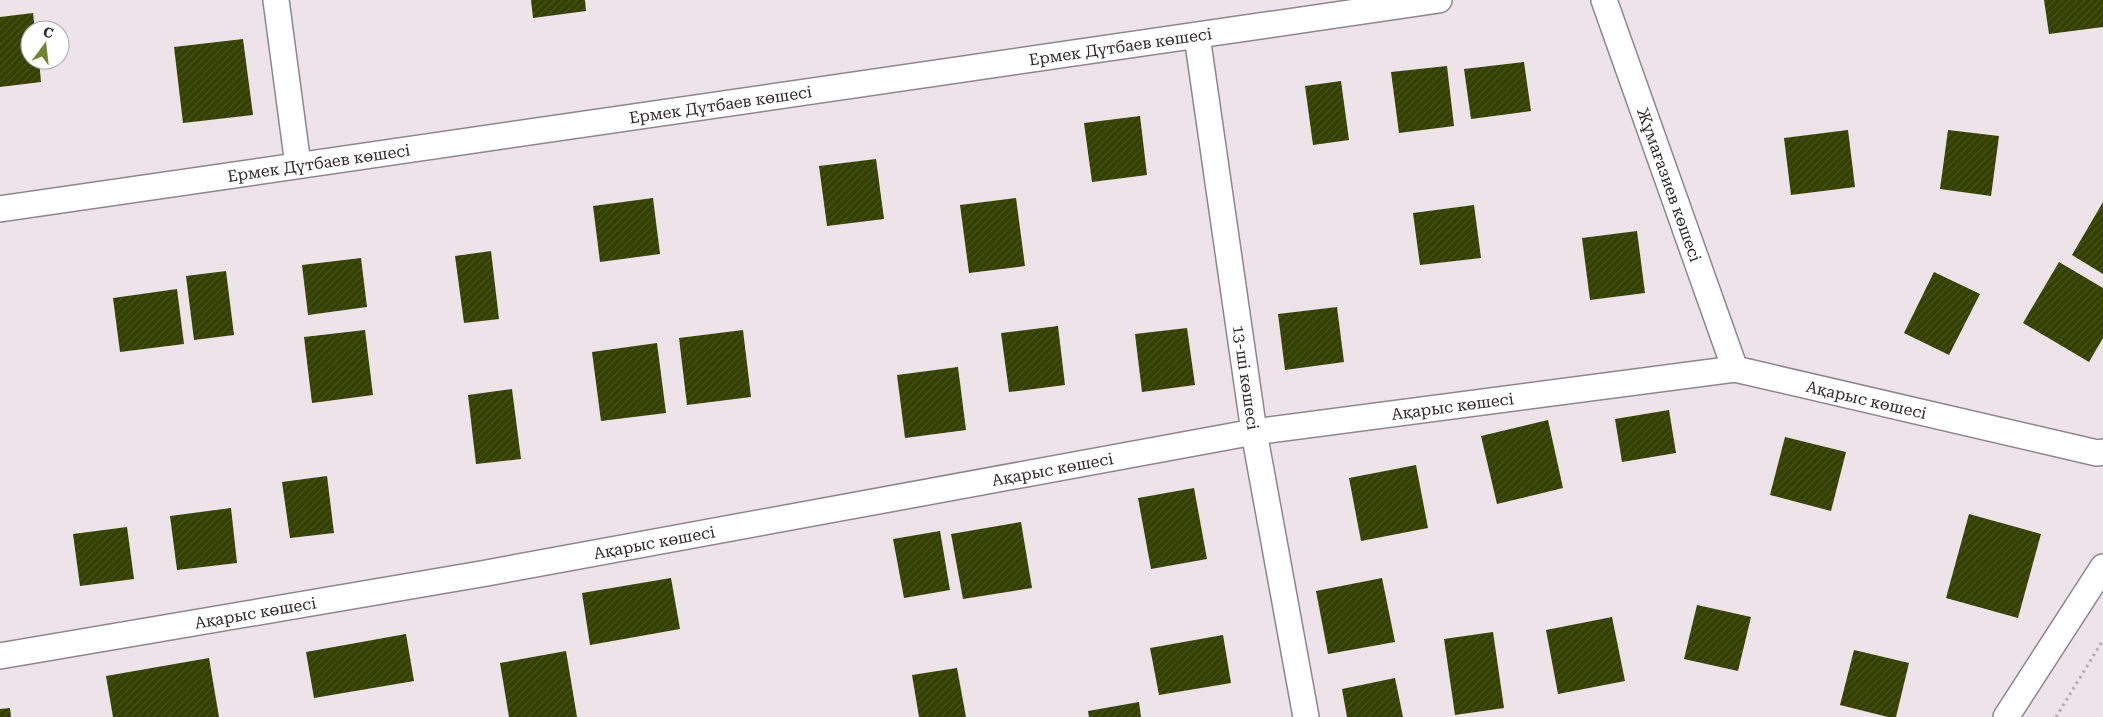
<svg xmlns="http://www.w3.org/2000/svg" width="2103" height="717" font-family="'Roboto Serif',serif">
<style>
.building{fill:url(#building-hatch)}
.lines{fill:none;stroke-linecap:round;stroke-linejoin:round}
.street-casing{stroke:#8f858a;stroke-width:28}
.path{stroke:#b3aaae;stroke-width:3;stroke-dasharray:2.5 4;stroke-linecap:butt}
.street{stroke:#fff;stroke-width:25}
.labels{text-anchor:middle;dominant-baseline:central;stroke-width:5;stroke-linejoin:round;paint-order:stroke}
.street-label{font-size:16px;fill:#2d292b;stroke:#fff}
</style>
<defs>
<pattern id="building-hatch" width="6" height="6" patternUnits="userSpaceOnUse" patternTransform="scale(1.25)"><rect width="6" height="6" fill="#344000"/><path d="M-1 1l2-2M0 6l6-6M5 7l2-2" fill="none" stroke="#49531d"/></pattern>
</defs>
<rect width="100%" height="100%" fill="#eee3e8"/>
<g class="building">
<path d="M531,0H585L586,11L533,18Z"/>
<path d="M2044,0H2103V27L2049,34Z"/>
<path d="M33,13L35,30H30V60H39L41,82L0,87V17Z"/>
<path d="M243,39L253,115L183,123L174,47Z"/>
<path d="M1524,62L1531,111L1471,119L1464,69Z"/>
<path d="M1447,66L1454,126L1399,133L1391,72Z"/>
<path d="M1341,81L1349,140L1313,145L1305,86Z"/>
<path d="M1140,116L1147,175L1092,182L1084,123Z"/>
<path d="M1848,130L1855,187L1791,195L1784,138Z"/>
<path d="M1948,130L1999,136L1991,196L1940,189Z"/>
<path d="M876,159L884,219L827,226L819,166Z"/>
<path d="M653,198L660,254L600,262L593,206Z"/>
<path d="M1016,198L1025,266L969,273L960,205Z"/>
<path d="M2103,202V274L2072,255Z"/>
<path d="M1474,205L1481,258L1420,265L1413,213Z"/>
<path d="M1637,231L1645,293L1590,300L1582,238Z"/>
<path d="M491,251L499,319L464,323L455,256Z"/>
<path d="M361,258L367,307L308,315L302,265Z"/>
<path d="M2059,262L2103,288V338L2089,362L2023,323Z"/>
<path d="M226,271L234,335L194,340L186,276Z"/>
<path d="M1934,272L1980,294L1949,355L1904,333Z"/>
<path d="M177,289L184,344L120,352L113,298Z"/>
<path d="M1337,307L1344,362L1285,370L1278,314Z"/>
<path d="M1058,326L1065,385L1009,392L1001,333Z"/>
<path d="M1187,328L1195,385L1142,392L1135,334Z"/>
<path d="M365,330L373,395L312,403L304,337Z"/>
<path d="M743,330L751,397L687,405L679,338Z"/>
<path d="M657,343L666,413L601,421L592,352Z"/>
<path d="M958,367L966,430L905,438L897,375Z"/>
<path d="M512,389L521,459L476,464L468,395Z"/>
<path d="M1669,410L1676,453L1622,462L1615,419Z"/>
<path d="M1548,420L1563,488L1497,504L1481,436Z"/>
<path d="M1785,437L1846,452L1831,511L1770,495Z"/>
<path d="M1416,465L1428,528L1361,541L1349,478Z"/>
<path d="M327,476L334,533L290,538L282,482Z"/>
<path d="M1194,488L1207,559L1151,569L1138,498Z"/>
<path d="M231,508L237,563L177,570L170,516Z"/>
<path d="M1969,514L2041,534L2018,618L1946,598Z"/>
<path d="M1021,522L1032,588L963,599L951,534Z"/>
<path d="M127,527L134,579L80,586L73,534Z"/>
<path d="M940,531L950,590L904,598L893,539Z"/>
<path d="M671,578L680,629L590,645L582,593Z"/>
<path d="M1382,578L1395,642L1328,654L1316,591Z"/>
<path d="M1697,605L1751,617L1738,671L1684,659Z"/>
<path d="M1612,617L1625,681L1558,694L1546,630Z"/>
<path d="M1493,632L1504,708L1455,715L1444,639Z"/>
<path d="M406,634L414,681L314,698L306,652Z"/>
<path d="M1223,635L1231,683L1159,695L1150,648Z"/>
<path d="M1854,650L1909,663L1896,717H1888L1840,705Z"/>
<path d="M566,651L577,717H509L500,663Z"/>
<path d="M209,658L219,717H113L106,676Z"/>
<path d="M957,668L966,717H919L912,675Z"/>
<path d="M1395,678L1403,717H1347L1342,689Z"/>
<path d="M1139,702L1141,717H1089L1088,711Z"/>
<path d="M10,708L11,717H0V709Z"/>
</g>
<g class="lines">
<defs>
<g id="street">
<path d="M276,0L298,165"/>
<path id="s1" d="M1604,0L1735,369"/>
<path id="s2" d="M1197,36L1254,432L1306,717"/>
<path id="s3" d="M0,209L1439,0"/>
<path id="s4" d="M0,656L481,574L1254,432L1735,369L2097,453L2103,452"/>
<path d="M2006,717L2103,567"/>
</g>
</defs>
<use href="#street" class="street-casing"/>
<path class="path" d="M2056,717L2103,640"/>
<use href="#street" class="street"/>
</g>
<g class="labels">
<g class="street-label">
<text stroke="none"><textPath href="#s3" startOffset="1132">Ермек Дүтбаев көшесi</textPath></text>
<text stroke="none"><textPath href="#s3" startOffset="728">Ермек Дүтбаев көшесi</textPath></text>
<text stroke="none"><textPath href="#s3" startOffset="322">Ермек Дүтбаев көшесi</textPath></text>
<text stroke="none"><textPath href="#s1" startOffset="196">Жұмағазиев көшесі</textPath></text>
<text stroke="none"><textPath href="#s2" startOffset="345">13-ші көшесi</textPath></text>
<text stroke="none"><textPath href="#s4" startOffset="1894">Ақарыс көшесi</textPath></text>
<text stroke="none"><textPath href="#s4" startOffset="1474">Ақарыс көшесi</textPath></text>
<text stroke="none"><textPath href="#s4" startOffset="1069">Ақарыс көшесi</textPath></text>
<text stroke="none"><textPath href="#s4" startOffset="664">Ақарыс көшесi</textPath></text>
<text stroke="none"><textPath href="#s4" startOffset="259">Ақарыс көшесi</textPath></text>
</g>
</g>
<g transform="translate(45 45) rotate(15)"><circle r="24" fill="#ffffff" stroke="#aba9aa"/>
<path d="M0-4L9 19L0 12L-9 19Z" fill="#728535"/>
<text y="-8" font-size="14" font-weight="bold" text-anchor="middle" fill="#2d292b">С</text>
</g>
</svg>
